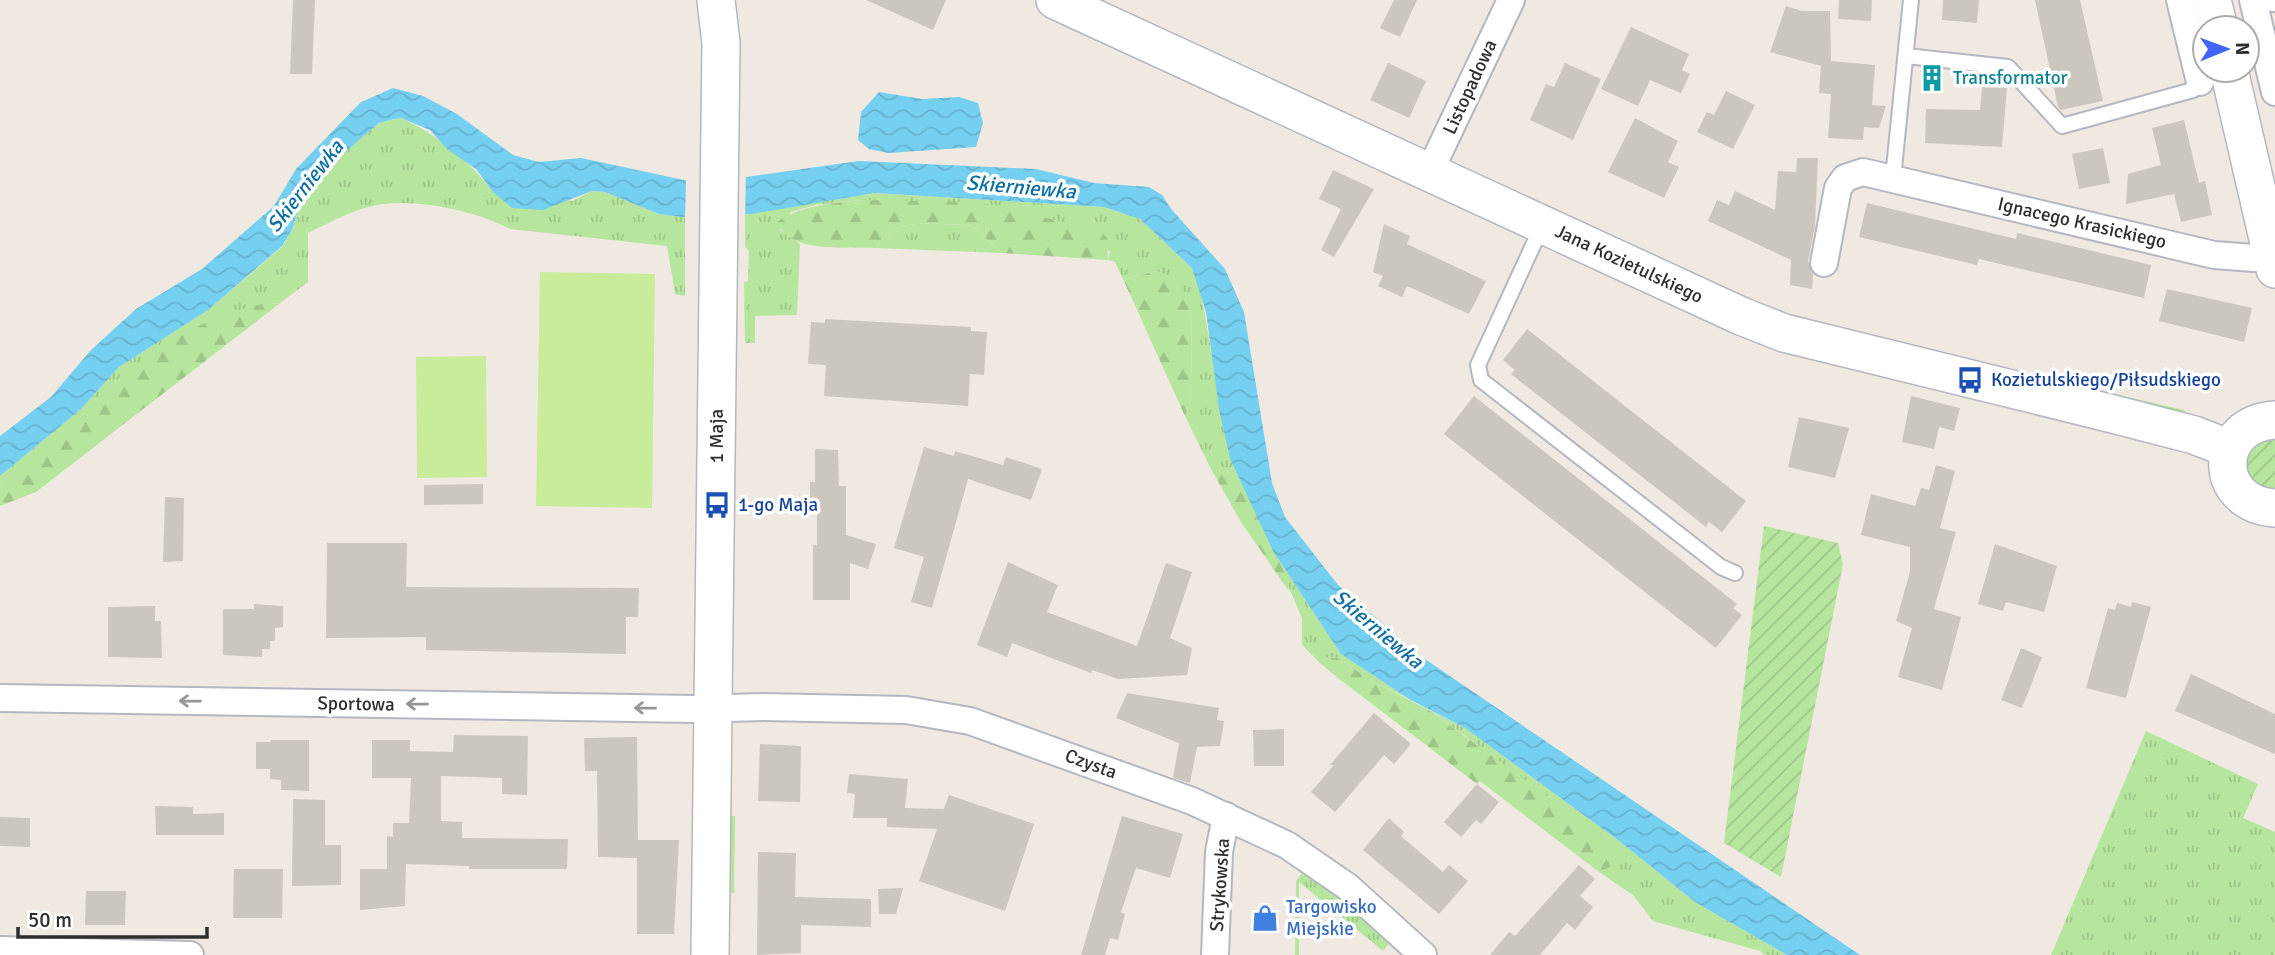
<svg xmlns="http://www.w3.org/2000/svg" width="2275" height="955" font-family="Signika,sans-serif">
<style>
.grass{fill:url(#grass-tufts)}
.forest{fill:url(#forest-firs)}
.garden{fill:url(#garden-furrows)}
.pitch{fill:#c9ec9a}
.water{fill:url(#water-waves)}
.pier{fill:#efe9e1}
.building{fill:#cbc7bf}
.lines{fill:none;stroke-linecap:round;stroke-linejoin:round}
.lane-casing{stroke:#b4b7c1;stroke-width:18}
.street-casing{stroke:#b4b7c1;stroke-width:30}
.secondary-casing{stroke:#b4b7c1;stroke-width:40}
.lane{stroke:#fff;stroke-width:14}
.street{stroke:#fff;stroke-width:26}
.secondary{stroke:#fff;stroke-width:37}
.oneway{stroke:#969696}
.labels{text-anchor:middle;dominant-baseline:central;stroke-width:7;stroke-linejoin:round;paint-order:stroke}
.culture-label{font-size:19px;fill:#0d838f;stroke:#fff;text-anchor:start}
.street-label{font-size:19px;fill:#2e2e2e;stroke:#fff}
.transit-label{font-size:19px;fill:#164399;stroke:#fff;text-anchor:start}
.shop-label{font-size:19px;fill:#366cbe;stroke:#fff;text-anchor:start}
.water-label{font-size:21px;font-style:italic;fill:#0d6fa3;stroke:#fff}
</style>
<defs>
<pattern id="grass-tufts" width="24" height="20" patternUnits="userSpaceOnUse" patternTransform="scale(1.75)"><rect width="24" height="20" fill="#b6e59e"/><path d="M3 7l-1-3M5 7V3M7 7l1-3M15 17l-1-3M17 17v-4M19 17l1-3" fill="none" stroke="#9dc588"/></pattern>
<pattern id="forest-firs" width="22" height="20" patternUnits="userSpaceOnUse" patternTransform="scale(1.75)"><rect width="22" height="20" fill="#b6e59e"/><path d="M5 1l3.5 6h-7zM16 11l3.5 6h-7z" fill="#9dc588"/></pattern>
<pattern id="garden-furrows" width="10" height="10" patternUnits="userSpaceOnUse" patternTransform="scale(1.75)"><rect width="10" height="10" fill="#b6e59e"/><path d="M-1 1l2-2M0 10L10 0M9 11l2-2" fill="none" stroke="#9dc588"/></pattern>
<pattern id="water-waves" width="16" height="10" patternUnits="userSpaceOnUse" patternTransform="scale(1.75)"><rect width="16" height="10" fill="#75cff0"/><path d="M0 5q4-4 8 0t8 0" fill="none" stroke="#66b2ce"/></pattern>
</defs>
<rect width="100%" height="100%" fill="#efe9e1"/>
<g class="grass">
<path d="M401,118C435,133 470,161 492,191L572,201L592,191L605,192L659,214L685,217V296L675,294L667,246L510,229C474,210 408,196 368,207C348,212 327,224 308,233V282L279,304L271,303L53,440L0,483V476L81,409L119,367L208,310L282,247L292,230L301,200L337,159L379,123Z"/>
<path d="M875,193L1104,207L1140,219L1192,268L1200,287L1230,459L1248,498L1227,470L1211,469L1185,416L1192,398L1191,305L1157,271L1123,279L1115,262L1108,260L1110,251L862,200L815,205L791,212L780,230L800,244L797,315L755,316V343H745L744,282L748,281L749,251L745,247V214Z"/>
<path d="M967,225L976,229L1002,253L876,248C894,215 934,225 967,225Z"/>
<path d="M1976,362L2184,410L2189,415Z"/>
<path d="M1273,551L1341,654L1409,699L1376,683L1338,658L1328,657L1320,663L1302,645V618Z"/>
<path d="M1427,709L1465,728L1618,840L1695,902L1787,955H1764L1760,951L1653,921L1633,895L1599,872L1610,867L1475,743Z"/>
<path d="M2146,731L2258,784L2243,818L2275,832V955H2051Z"/>
<path d="M726,816H735L734,893H726Z"/>
<path d="M1303,872L1319,881L1390,942L1383,951L1299,882V955H1295L1296,881Z"/>
</g>
<g class="forest">
<path d="M862,200L975,202L1100,230L1107,238L1108,260L1002,253L976,229L967,225C934,225 894,215 876,248C847,246 790,255 777,222C803,204 832,204 862,200Z"/>
<path d="M1157,271C1174,275 1184,289 1191,305L1192,398L1185,416L1123,279Z"/>
<path d="M271,303L279,304L36,492L0,506V483C78,420 167,316 271,303Z"/>
<path d="M1222,468C1249,481 1275,555 1289,583L1288,590L1241,522L1211,469Z"/>
<path d="M1328,657L1338,658L1376,683L1427,709L1613,843L1616,851L1610,867L1599,872L1480,781L1477,784L1338,678L1320,663Z"/>
</g>
<g class="garden">
<path d="M2267,439H2275V490L2268,491L2247,478C2246,453 2243,450 2267,439Z"/>
<path d="M1764,526L1838,543L1843,564L1781,877L1724,843Z"/>
</g>
<g class="pitch">
<path d="M540,272L655,274L652,508L536,506Z"/>
<path d="M486,356L487,477L417,478L416,357Z"/>
</g>
<g class="water">
<path d="M393,88L423,96L457,114L513,155L539,162L581,158L684,180L746,177L859,161L1036,169L1094,183L1149,187L1162,195L1172,210L1225,269L1244,312L1272,483L1285,517L1338,585L1419,655L1860,955H1787L1695,902L1618,840L1465,728L1409,699L1341,654L1273,551L1230,459L1219,409L1206,312L1192,268L1140,219L1104,207L875,193L751,214L681,217L659,214L605,192L592,191L543,210L512,208L492,191L476,169L448,150L430,130L401,118L390,120L379,123L337,159L301,200L292,230L282,246L208,310L119,367L81,409L0,476V436L51,397L91,350L136,309L202,269L274,206L296,169L361,102Z"/>
<path d="M879,92L922,99L959,97L978,103L983,123L976,147L888,153L869,149L858,140L861,112Z"/>
</g>
<path class="pier" d="M746,173L745,218L685,221L686,177Z"/>
<g class="building">
<path d="M293,0H315L312,74H290Z"/>
<path d="M866,0H946L933,30Z"/>
<path d="M1394,0H1417L1400,37L1380,28Z"/>
<path d="M1839,0H1872L1871,21L1838,19Z"/>
<path d="M1943,0H1979L1977,23L1942,20Z"/>
<path d="M2035,0H2080L2103,101L2061,110L2058,107Z"/>
<path d="M1786,6L1802,11H1830L1831,61L1875,65L1872,105L1886,106L1879,128L1864,127L1863,140L1828,138L1831,94L1819,93L1821,66L1770,52Z"/>
<path d="M1631,27L1689,54L1682,70L1690,74L1681,93L1650,80L1638,106L1601,89Z"/>
<path d="M1388,63L1426,81L1409,118L1370,100Z"/>
<path d="M1565,63L1601,79L1573,140L1530,120L1546,84L1554,87Z"/>
<path d="M1982,87L2007,88L2002,147L1925,143L1926,109L1980,110Z"/>
<path d="M1726,91L1755,105L1733,149L1697,132L1707,112L1714,115Z"/>
<path d="M1635,118L1678,141L1668,162L1679,167L1664,198L1608,172Z"/>
<path d="M2184,120L2199,183L2205,181L2212,215L2181,222L2174,194L2126,204L2128,174L2161,165L2152,128Z"/>
<path d="M2103,148L2110,183L2079,189L2072,154Z"/>
<path d="M1797,158H1818L1815,226L1808,261L1813,274L1812,289L1790,285L1791,260L1708,221L1717,200L1729,205L1735,191L1775,210L1778,171L1796,172Z"/>
<path d="M1333,170L1374,189L1334,257L1321,250L1341,209L1319,199Z"/>
<path d="M1867,203L2016,239L2017,233L2151,265L2144,298L1979,259L1977,265L1859,237Z"/>
<path d="M1384,224L1410,236L1407,244L1486,281L1469,314L1407,286L1402,297L1378,286L1383,276L1373,272Z"/>
<path d="M2167,289L2252,308L2244,342L2159,321Z"/>
<path d="M825,319L971,327V331L987,332L984,375L970,374L968,406L824,396L826,365L808,364L811,322L825,323Z"/>
<path d="M1527,329L1746,501L1722,532L1709,522L1706,527L1511,374L1515,370L1503,360Z"/>
<path d="M1474,396L1737,604L1733,608L1742,615L1716,648L1444,434Z"/>
<path d="M1911,396L1960,408L1954,431L1939,427L1934,449L1902,442Z"/>
<path d="M1799,417L1849,428L1835,478L1788,467Z"/>
<path d="M924,447L954,456L955,451L1003,465L1006,457L1042,469L1031,500L968,479L932,608L911,602L924,557L894,548Z"/>
<path d="M815,449L838,450L839,486H846V535L876,544L868,569L850,563V600H813V545H817V507H810V482H815Z"/>
<path d="M1936,465L1955,471L1940,528L1956,532L1934,609L1961,617L1942,690L1898,677L1912,628L1896,621L1910,572V547L1861,535L1871,494L1915,506L1921,488L1929,490Z"/>
<path d="M483,484V504L424,505V485Z"/>
<path d="M165,497L184,498L183,561L163,562Z"/>
<path d="M327,543H407L406,587L639,588L638,617H626V654L426,650V637L326,638Z"/>
<path d="M1995,544L2057,566L2044,612L2006,602L2003,611L1978,604Z"/>
<path d="M1008,562L1058,585L1047,612L1137,646L1166,563L1192,572L1170,638L1192,648L1187,675L1118,679L1092,670L1091,673L1012,643L1007,657L977,645Z"/>
<path d="M2132,602L2151,607L2126,698L2086,688L2108,608L2115,610L2117,603L2131,607Z"/>
<path d="M254,604L283,606V627L275,628V641H270V649H262V657L223,655V609H254Z"/>
<path d="M155,606V621H161L162,658L108,657V607Z"/>
<path d="M2021,648L2042,657L2022,708L2001,700Z"/>
<path d="M2191,674L2275,714V754L2175,711Z"/>
<path d="M1127,693L1219,708L1217,720L1224,721L1220,746L1197,747L1190,783L1173,778L1179,743L1116,718Z"/>
<path d="M1374,713L1411,744L1394,764L1384,755L1335,812L1311,792L1334,765H1330Z"/>
<path d="M1284,729V766H1254L1253,730Z"/>
<path d="M454,735L528,736L527,795L502,794V778L441,776V821L462,822V838L568,839L567,869H469V866L406,864L405,906L360,910V869H387V836L393,837V823H409L411,778H372V740H410V751L453,752Z"/>
<path d="M637,737L638,840H679L674,934H637V858L598,857L597,771H585L584,738Z"/>
<path d="M271,740H309V791L281,790V780L270,779V769H256V742H270Z"/>
<path d="M760,744L801,746L800,802L758,801Z"/>
<path d="M849,774L908,779L905,808L944,809L949,795L1034,824L1005,911L919,881L937,829L887,827V818H853L855,794L847,793Z"/>
<path d="M1477,784L1499,802L1481,824L1476,820L1461,837L1444,822Z"/>
<path d="M293,799L325,800V845H341V885L292,886Z"/>
<path d="M155,806L193,807V814L224,813V835H156Z"/>
<path d="M1122,816L1183,834L1170,878L1136,868L1121,912L1125,914L1118,940L1110,938L1105,955H1081Z"/>
<path d="M0,817L30,818V847L0,846Z"/>
<path d="M1389,818L1404,832L1401,836L1443,872L1449,865L1468,881L1439,914L1363,850Z"/>
<path d="M758,852L796,853L795,897L871,899V927L801,925V953L757,955Z"/>
<path d="M1579,865L1595,879L1580,896L1593,907L1575,930L1567,923L1540,955H1490L1509,932L1515,936Z"/>
<path d="M234,869H283L282,918H233Z"/>
<path d="M903,888L896,914H879L878,889Z"/>
<path d="M86,891H126L125,925H85Z"/>
</g>
<g class="lines">
<defs>
<g id="lane">
<path d="M2254,3L2275,4"/>
<path d="M1906,56L2008,67L2062,126L2193,90L2200,82"/>
<path d="M1893,178L1911,0"/>
<path d="M1542,226L1478,365L1481,380L1721,567L1735,573"/>
</g>
<g id="street">
<path d="M2180,0L2200,82"/>
<path d="M2253,0L2275,92"/>
<path d="M1429,173L1511,0"/>
<path d="M1824,263L1838,188L1845,178L1863,172L2214,255L2254,258L2272,253"/>
<path d="M0,698L694,709L763,707L906,710L970,721L1192,801L1287,845L1348,887L1423,955"/>
<path d="M0,950L190,955"/>
<path d="M1215,955L1219,852L1226,816"/>
</g>
<g id="secondary">
<path d="M1055,0L1741,316L1784,333L2105,412L2194,435L2230,449"/>
<path d="M2212,0L2219,28"/>
<path d="M2229,70L2275,269"/>
<path d="M2275,420C2212,424 2212,504 2275,508"/>
<path d="M710,955L721,43L716,0"/>
</g>
</defs>
<use href="#lane" class="lane-casing"/>
<use href="#street" class="street-casing"/>
<use href="#secondary" class="secondary-casing"/>
<use href="#lane" class="lane"/>
<use href="#street" class="street"/>
<use href="#secondary" class="secondary"/>
</g>
<defs><path id="oneway-shaft" d="M-6 0H5M1.5-3L5.5 0L1.5 3" fill="none" stroke-width="1.6" stroke-linecap="round" stroke-linejoin="round" transform="scale(1.75)"/></defs>
<g class="oneway">
<use href="#oneway-shaft" transform="translate(190 701) rotate(-179)"/>
<use href="#oneway-shaft" transform="translate(417 704) rotate(-179)"/>
<use href="#oneway-shaft" transform="translate(645 708) rotate(-179)"/>
</g>
<defs>
<symbol id="building-bare" viewBox="-9 -9 18 18"><path d="M-4-6H4V6H1V3H-1V6H-4ZM-2.5-4.3h1.7v1.8h-1.7ZM.8-4.3h1.7v1.8H.8ZM-2.5-1h1.7V.8h-1.7ZM.8-1h1.7V.8H.8Z" fill="#0f9aa8" stroke="#fff" stroke-width="2.5" paint-order="stroke"/></symbol>
<symbol id="bus-bare" viewBox="-9 -9 18 18"><path d="M-5-6H5V4H4V6H2V4H-2V6H-4V4H-5ZM-3.5-4V0h7V-4ZM-3.5 1.2v1.5H-2V1.2ZM2 1.2v1.5H3.5V1.2Z" fill="#1a4fb4" stroke="#fff" stroke-width="2.5" paint-order="stroke"/></symbol>
<symbol id="shop-bare" viewBox="-9 -9 18 18"><path d="M-5-2.5h2.3a2.7 3.5 0 0 1 5.4 0H5L5.5 6h-11ZM-1.5-2.5h3a1.5 2.3 0 0 0-3 0Z" fill="#3f7fe0" stroke="#fff" stroke-width="2.5" paint-order="stroke"/></symbol>
</defs>
<g fill-rule="evenodd">
<use href="#building-bare" x="1913" y="59" width="38" height="38"/>
<use href="#bus-bare" x="1951" y="361" width="38" height="38"/>
<use href="#bus-bare" x="698" y="486" width="38" height="38"/>
<use href="#shop-bare" x="1246" y="899" width="38" height="38"/>
</g>
<g class="labels">
<g class="culture-label">
<text x="1953" y="78">Transformator</text>
</g>
<g class="street-label">
<text transform="translate(1470 87) rotate(-65)">Listopadowa</text>
<text transform="translate(2082 223) rotate(13)">Ignacego Krasickiego</text>
<text transform="translate(1629 264) rotate(25)">Jana Kozietulskiego</text>
<text transform="translate(717 436) rotate(-90)">1 Maja</text>
<text transform="translate(356 704) rotate(1)">Sportowa</text>
<text transform="translate(1091 764) rotate(20)">Czysta</text>
<text transform="translate(1220 885) rotate(-86)">Strykowska</text>
</g>
<g class="transit-label">
<text x="1991" y="380">Kozietulskiego/Piłsudskiego</text>
<text x="738" y="505">1-go Maja</text>
</g>
<g class="shop-label">
<text x="1286" y="907">Targowisko<tspan x="1286" dy="22">Miejskie</tspan></text>
</g>
<g class="water-label">
<text transform="translate(305 186) rotate(-52)">Skierniewka</text>
<text transform="translate(1021 187) rotate(5)">Skierniewka</text>
<text transform="translate(1378 629) rotate(40)">Skierniewka</text>
</g>
</g>
<g transform="translate(2226 49) rotate(89)"><circle r="33" fill="#ffffff" stroke="#ababab" stroke-width="2"/>
<path d="M0-5L12 26L0 18L-12 26Z" fill="#4264fb"/>
<text y="-10" font-size="19" font-weight="bold" text-anchor="middle" fill="#2e2e2e">N</text>
</g>
<path d="M18 927v10h189v-10" fill="none" stroke="#2e2e2e" stroke-width="3.5"/>
<text x="28" y="927" font-size="21" fill="#2e2e2e" stroke="#ffffff" stroke-width="5" paint-order="stroke">50 m</text>
</svg>
